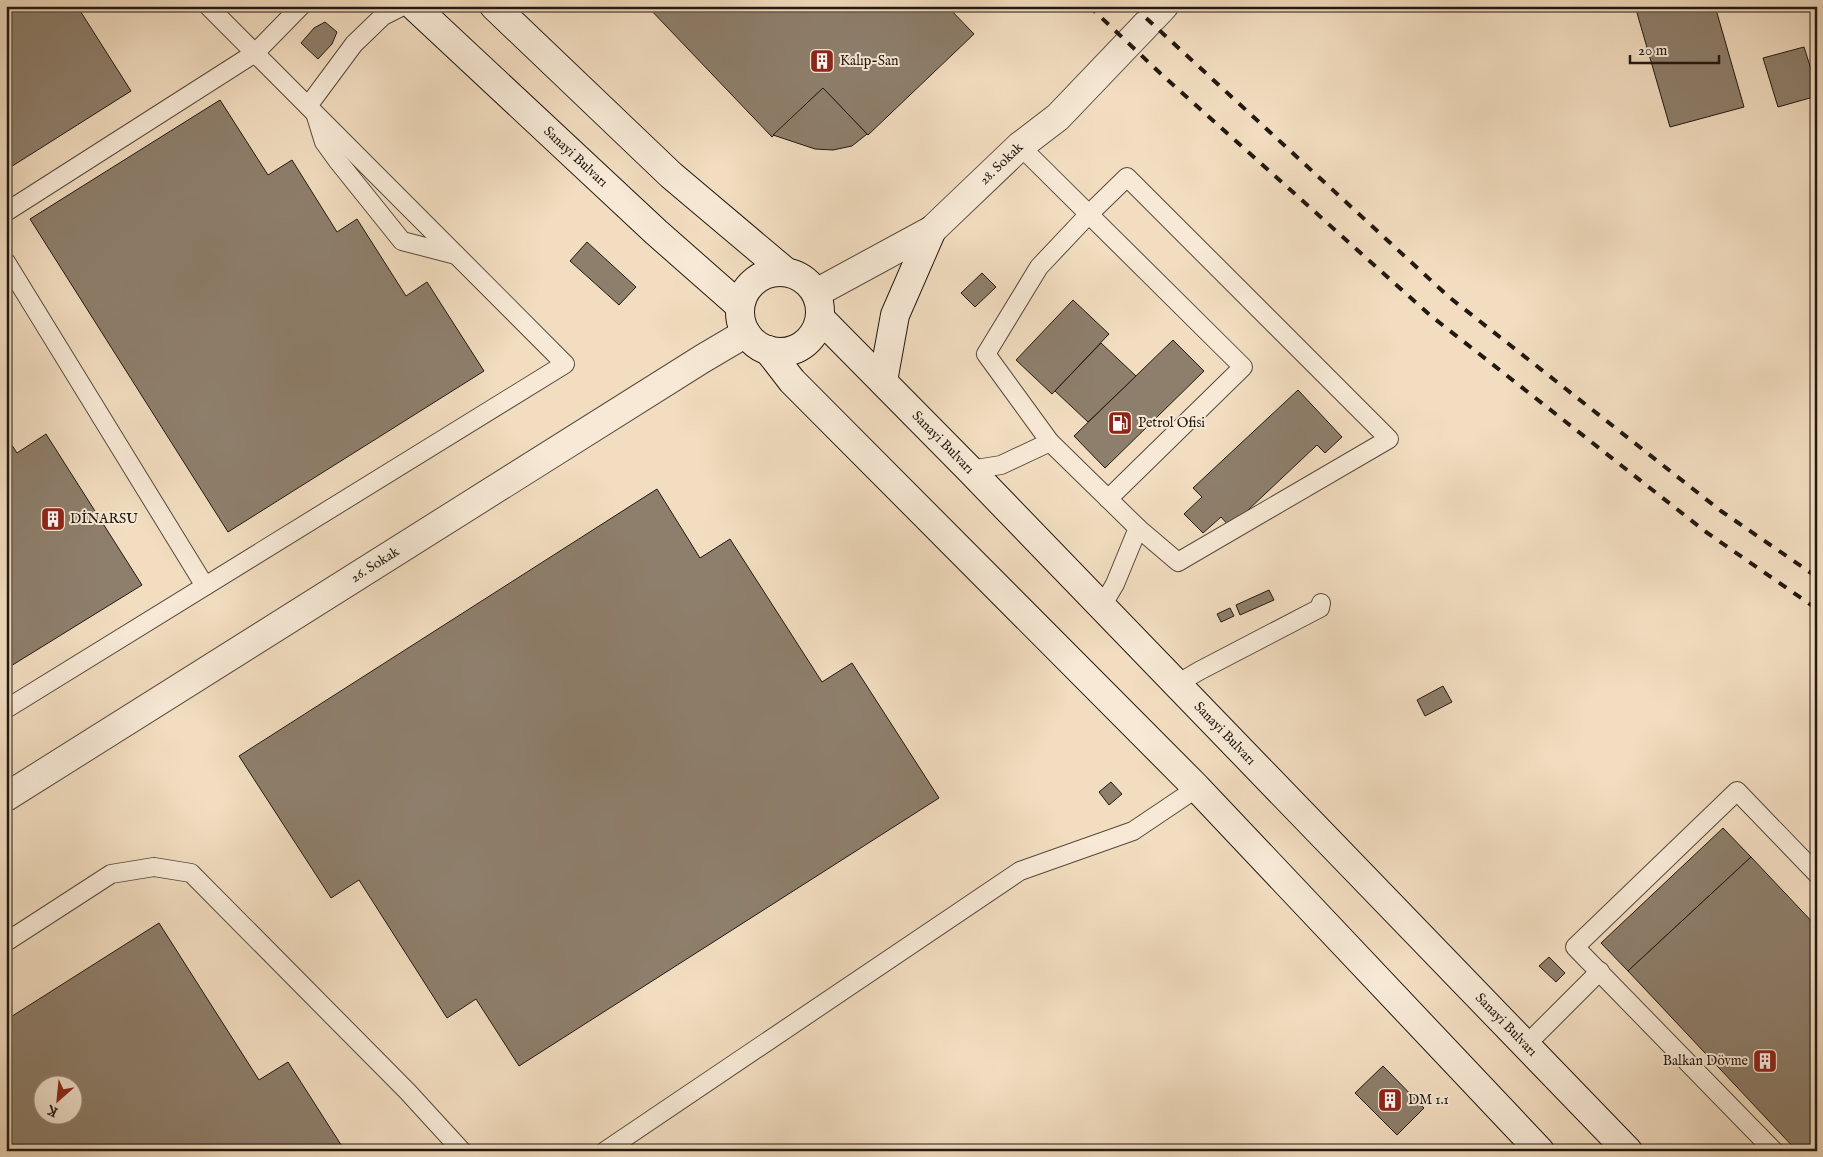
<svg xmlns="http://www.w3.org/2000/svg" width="1823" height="1157" font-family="'IM FELL English',serif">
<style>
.building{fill:#8e7f6c;stroke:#221911;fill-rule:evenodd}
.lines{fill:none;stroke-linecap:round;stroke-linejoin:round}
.lane-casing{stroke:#564a3d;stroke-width:20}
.street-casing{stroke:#564a3d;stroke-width:30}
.secondary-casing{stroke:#221911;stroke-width:30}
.lane{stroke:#f7e9d6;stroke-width:18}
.street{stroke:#f7e9d6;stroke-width:28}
.secondary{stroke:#f7e9d6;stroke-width:28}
.rail{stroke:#221911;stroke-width:4;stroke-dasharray:9 9;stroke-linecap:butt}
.labels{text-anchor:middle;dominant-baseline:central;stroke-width:4;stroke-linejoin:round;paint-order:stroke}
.poi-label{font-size:14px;fill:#221911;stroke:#f7e9d6;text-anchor:start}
.street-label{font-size:14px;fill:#221911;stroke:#f7e9d6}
</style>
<rect width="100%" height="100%" fill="#f2ddc0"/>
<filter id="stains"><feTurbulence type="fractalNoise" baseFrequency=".004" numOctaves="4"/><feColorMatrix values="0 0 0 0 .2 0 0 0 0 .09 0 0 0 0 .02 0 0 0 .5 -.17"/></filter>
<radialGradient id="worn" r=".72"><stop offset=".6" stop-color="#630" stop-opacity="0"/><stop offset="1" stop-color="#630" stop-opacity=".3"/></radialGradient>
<g class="building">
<path d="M6,6H77L131,91L6,170Z"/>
<path d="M647,6H947L974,34L868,135L823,88L772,137Z"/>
<path d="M1635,6H1715L1744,107L1670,127Z"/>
<path d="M325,22L337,32L332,44L318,59L301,43L314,28Z"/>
<path d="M1804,47L1817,88V96L1778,107L1763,58Z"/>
<path d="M823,88L867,134L852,146L833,150L815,149L773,135Z"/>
<path d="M220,100L268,175L292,160L337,232L357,219L406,296L427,282L484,371L228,532L30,219Z"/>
<path d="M587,242L636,287L619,305L570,261Z"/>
<path d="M982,273L996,287L975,307L961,293Z"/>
<path d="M1073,300L1109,334L1052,394L1016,360Z"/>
<path d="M1173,340L1204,371L1105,468L1074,436Z"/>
<path d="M1101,343L1136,376L1088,422L1055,391Z"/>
<path d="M1298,390L1342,437L1325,453L1317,445L1230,527L1221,517L1203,533L1184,514L1202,497L1193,488Z"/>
<path d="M46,434L142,585L6,669V436L17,453Z"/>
<path d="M657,489L700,558L730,539L822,682L852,663L939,798L519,1066L476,999L447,1018L359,880L331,898L239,756Z"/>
<path d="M1269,590L1274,600L1240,615L1236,605Z"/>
<path d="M1230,608L1234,616L1221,622L1217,614Z"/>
<path d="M1443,686L1452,702L1425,716L1417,700Z"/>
<path d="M1111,782L1122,794L1109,805L1099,792Z"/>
<path d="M1723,828L1751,857L1628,971L1601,943Z"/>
<path d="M1751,857L1817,927V1151H1797L1628,971Z"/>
<path d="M159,923L259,1080L288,1062L345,1151H6V1020ZM42,1084H72V1114H42Z"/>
<path d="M1549,957L1565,973L1556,982L1539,966Z"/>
<path d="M1383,1066L1424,1108L1397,1135L1355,1093Z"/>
</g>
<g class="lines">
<defs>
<g id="lane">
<path d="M308,106L354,44L383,16L403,6"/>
<path d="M316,116L324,142L337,160L402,241L456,255"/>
<path d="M1020,146L1243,367L1108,499"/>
<path d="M6,212L255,53L301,6"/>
<path d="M6,262L205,586"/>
<path d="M1050,442L986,354L1039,267L1089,214L1127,177L1389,439L1178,562L1138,528"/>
<path d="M970,470L1001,465L1050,442L1138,528L1115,584L1102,606"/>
<path d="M1177,684L1199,671L1320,608L1321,603"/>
<path d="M6,709L565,364L208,6"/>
<path d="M6,942L111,874L154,867L191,873L408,1092L462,1151"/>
<path d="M1526,1045L1600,971"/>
<path d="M605,1151L1020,871L1133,831L1197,788"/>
<path d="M1774,1151L1575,947L1737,791L1817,874"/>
</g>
<g id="street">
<path id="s1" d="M816,293L932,230L1020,146L1058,117L1164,6"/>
<path id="s2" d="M6,797L702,359L746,333"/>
</g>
<g id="secondary">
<path id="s3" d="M414,6L656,232L740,306"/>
<path d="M494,6L671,175L786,272"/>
<circle cx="780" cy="312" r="40"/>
<path id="s4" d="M820,318L970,470L1628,1151"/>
<path d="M768,350L792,381L1197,788L1540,1151"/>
<path d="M883,381L895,315L932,230"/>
</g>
</defs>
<use href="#lane" class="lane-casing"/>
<use href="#street" class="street-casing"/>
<use href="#secondary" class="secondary-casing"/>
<use href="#lane" class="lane"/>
<use href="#street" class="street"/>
<use href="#secondary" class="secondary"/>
<g class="rail">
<path d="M1089,6L1160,73L1431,316L1706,532L1817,609"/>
<path d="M1133,6L1449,297L1721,511L1817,577"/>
</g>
</g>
<defs>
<symbol id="building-square" viewBox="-11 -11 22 22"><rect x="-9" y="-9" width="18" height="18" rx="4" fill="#8f2418" stroke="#f7e9d6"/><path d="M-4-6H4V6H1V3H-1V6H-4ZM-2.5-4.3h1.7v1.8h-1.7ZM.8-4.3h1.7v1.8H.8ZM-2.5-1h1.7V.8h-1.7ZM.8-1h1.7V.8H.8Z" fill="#fff"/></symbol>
<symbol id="fuel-square" viewBox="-11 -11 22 22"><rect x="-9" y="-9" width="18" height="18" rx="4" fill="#8f2418" stroke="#f7e9d6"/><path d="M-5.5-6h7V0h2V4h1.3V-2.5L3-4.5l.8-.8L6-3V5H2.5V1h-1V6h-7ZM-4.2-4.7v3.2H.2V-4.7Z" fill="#fff"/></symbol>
</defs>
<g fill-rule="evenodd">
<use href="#building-square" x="808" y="47" width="28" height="28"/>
<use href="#fuel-square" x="1106" y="409" width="28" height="28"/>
<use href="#building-square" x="39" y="505" width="28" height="28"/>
<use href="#building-square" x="1751" y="1047" width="28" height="28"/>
<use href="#building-square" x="1376" y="1086" width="28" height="28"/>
</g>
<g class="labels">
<g class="poi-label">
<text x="840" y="61">Kalıp-San</text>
<text x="1138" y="423">Petrol Ofisi</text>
<text x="70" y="519">DİNARSU</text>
<text x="1748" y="1061" text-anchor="end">Balkan Dövme</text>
<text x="1408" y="1100">DM 1.1</text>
</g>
<g class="street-label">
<text stroke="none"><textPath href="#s3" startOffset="221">Sanayi Bulvarı</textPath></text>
<text stroke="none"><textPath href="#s1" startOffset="228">28. Sokak</textPath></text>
<text stroke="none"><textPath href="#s4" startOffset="175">Sanayi Bulvarı</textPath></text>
<text stroke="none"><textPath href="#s2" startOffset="436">26. Sokak</textPath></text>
<text stroke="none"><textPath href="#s4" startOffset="580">Sanayi Bulvarı</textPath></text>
<text stroke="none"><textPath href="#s4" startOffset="985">Sanayi Bulvarı</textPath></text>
</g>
</g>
<rect width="1823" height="1157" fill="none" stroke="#f2ddc0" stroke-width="25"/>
<rect x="8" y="8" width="1808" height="1142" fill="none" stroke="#221911" stroke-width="2.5"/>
<rect x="12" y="12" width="1798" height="1132" fill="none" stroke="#221911"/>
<g transform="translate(58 1100) rotate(207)"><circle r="24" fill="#f7e9d6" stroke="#a29687"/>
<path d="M0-4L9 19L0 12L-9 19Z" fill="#8f2418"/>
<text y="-8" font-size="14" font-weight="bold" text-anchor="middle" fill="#221911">K</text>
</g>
<path d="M1630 55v8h89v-8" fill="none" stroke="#221911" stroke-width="2.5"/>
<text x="1638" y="55" font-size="15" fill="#221911" stroke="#f7e9d6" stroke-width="4" paint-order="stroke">20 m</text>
<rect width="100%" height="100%" filter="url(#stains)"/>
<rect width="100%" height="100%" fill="url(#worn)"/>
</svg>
